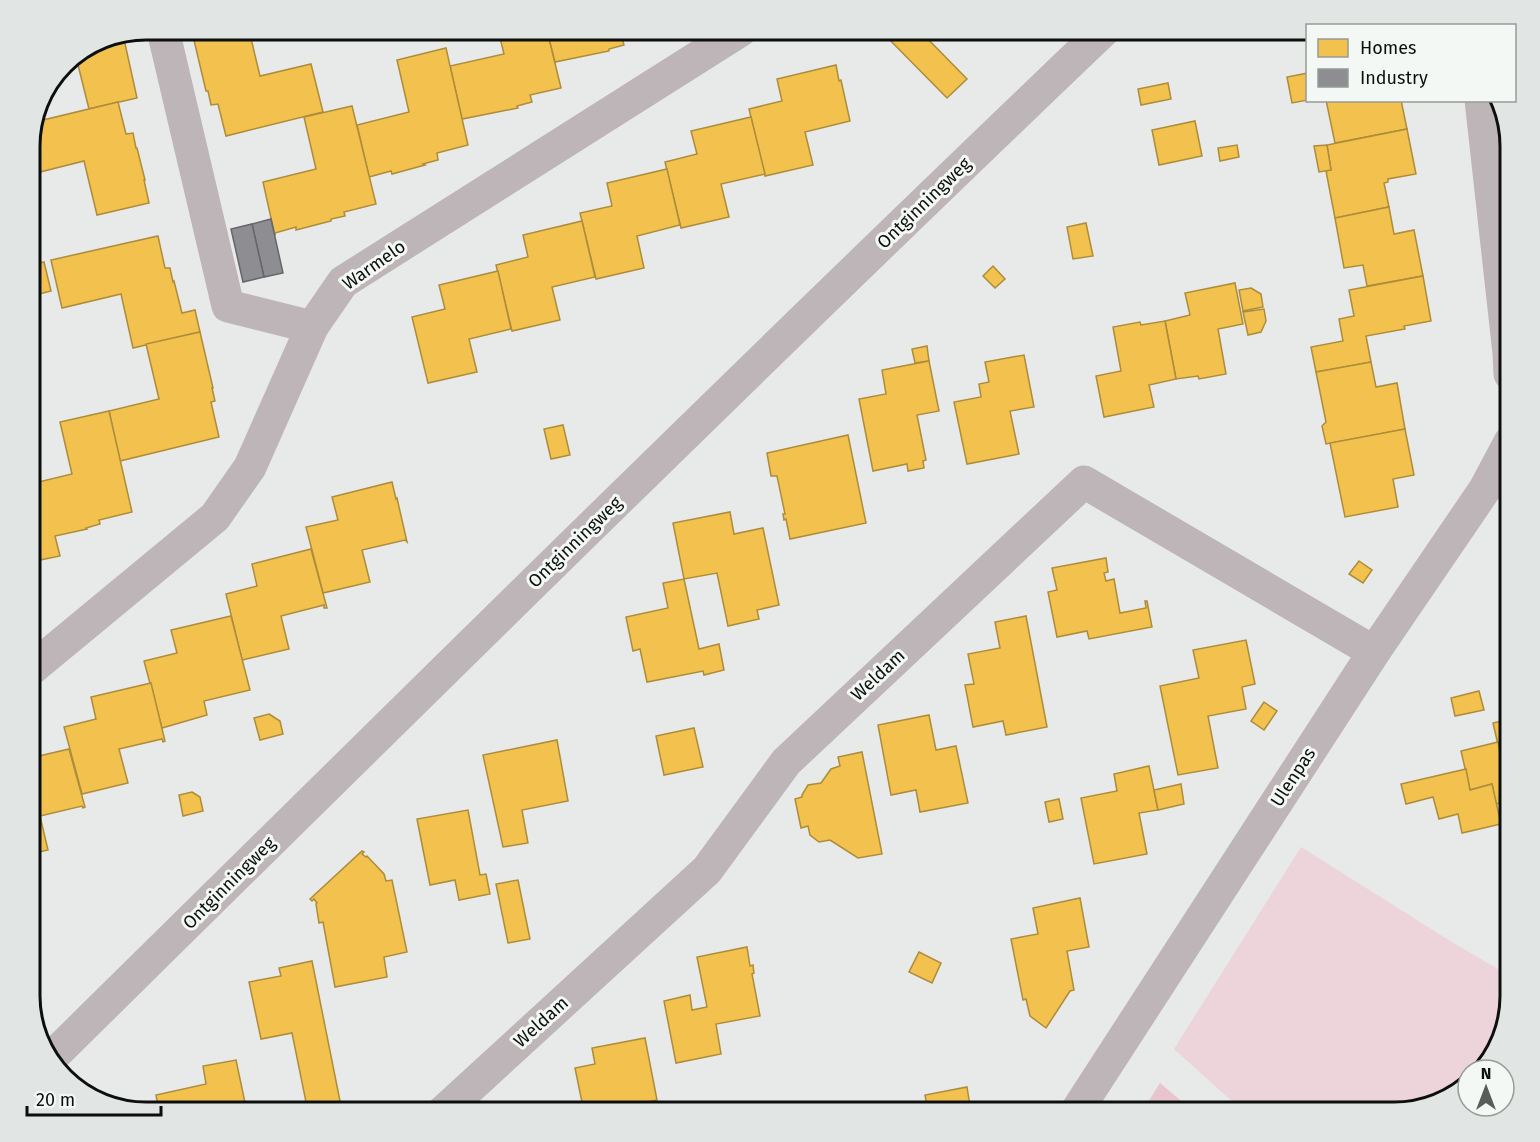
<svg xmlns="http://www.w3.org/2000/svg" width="1540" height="1142" font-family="'Fira Sans',sans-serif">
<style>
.green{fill:#edd3da}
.forest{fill:#e8c4ce}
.homes{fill:#f2c14e;stroke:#ad8c3b;stroke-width:1.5}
.industry{fill:#8d8d92;stroke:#67676a;stroke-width:1.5}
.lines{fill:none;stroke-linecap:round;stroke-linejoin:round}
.minor{stroke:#beb5b8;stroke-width:33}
.labels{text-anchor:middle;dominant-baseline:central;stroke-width:6;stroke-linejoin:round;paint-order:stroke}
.street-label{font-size:18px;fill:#0d0f0e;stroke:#f3f8f5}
.rim{fill:none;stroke:#0d0f0e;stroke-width:3}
</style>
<rect width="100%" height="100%" fill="#e7eae8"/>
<path class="green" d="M1301,847L1455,944L1510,976V996L1486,1067L1482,1070H1468V1081L1445,1100L1393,1112H1244L1174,1049Z"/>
<path class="forest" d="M1160,1083L1194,1112H1142Z"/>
<g class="homes">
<path d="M217,30H249L260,76L311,64L323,112L226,136L218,104L211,105L208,91H206L193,36Z"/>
<path d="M498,30H547L561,88L530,95L532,102L517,106L518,108L462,119L450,66L504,54Z"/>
<path d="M547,30H654L622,38L624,45L609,49V51L555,62Z"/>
<path d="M880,30H919L967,79L947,98Z"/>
<path d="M124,39L137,98L89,109L76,57L71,58Z"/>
<path d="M446,48L468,145L437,153L438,160L423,164L425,165L392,174L391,171L369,177L357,125L409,112L397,60Z"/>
<path d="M836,65L839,81L841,80L850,121L805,132L813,165L765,176L749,109L782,101L777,79Z"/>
<path d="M1308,73V100L1292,103L1287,77Z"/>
<path d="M1168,83L1171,99L1141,105L1138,89Z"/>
<path d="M1326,100H1401L1407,129L1335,143Z"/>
<path d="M118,102L126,134L133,133L136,148H137L145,180H144L149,203L97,215L84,161L32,174L30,168V139L35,122Z"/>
<path d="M352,106L376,204L344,212L345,216L331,219V221L296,230V227L275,233V236L263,182L316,169L304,117Z"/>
<path d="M751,117L765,174L721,184L729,217L681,228L665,162L697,154L691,131Z"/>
<path d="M1195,121L1202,156L1159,165L1152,130Z"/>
<path d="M1407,129L1416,174L1388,179V182L1384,183L1389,207L1335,218L1326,171L1331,170L1327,145Z"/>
<path d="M1237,145L1239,157L1220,161L1218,148Z"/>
<path d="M1327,145L1331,170L1319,172L1314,146Z"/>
<path d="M667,169L680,225L637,236L644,268L596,279L580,213L612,206L607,183Z"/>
<path d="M1389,207L1394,234L1414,230L1423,276L1367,286L1363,265L1344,268L1335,218Z"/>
<path d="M582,221L595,277L552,287L560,320L512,331L496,265L528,257L523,235Z"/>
<path d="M1086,223L1093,256L1073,259L1067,227Z"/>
<path d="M36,236L40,256L30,258V238Z"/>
<path d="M158,236L165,268H170L173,282L174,281L182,313L195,310L200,332L133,348L121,294L62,308L51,260Z"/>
<path d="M44,262L51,291L35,295L30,275V265Z"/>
<path d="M993,266L1005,279L995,288L983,276Z"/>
<path d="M498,271L511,329L469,339L477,372L428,383L412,317L445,309L439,285Z"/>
<path d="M1423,276L1431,321L1404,326L1405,329L1366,336L1371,362L1316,372L1311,347L1343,341L1339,319L1354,316L1349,290Z"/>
<path d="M1235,283L1243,324L1218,329L1226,374L1199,379L1198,376L1176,379L1165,321L1190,315L1185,293Z"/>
<path d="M1251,288L1261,294L1263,307L1243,311L1239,290Z"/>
<path d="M1264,309L1266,321L1261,332L1248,335L1243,312Z"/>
<path d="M1165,321L1176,379L1149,385L1154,407L1104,417L1096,376L1121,371L1113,327L1140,322L1141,325Z"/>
<path d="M200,332L213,388H212L215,401L211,402L219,437L120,461L109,411L159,399L146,344Z"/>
<path d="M927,346L929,361L915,363L912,349Z"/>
<path d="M1024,355L1034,407L1010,411L1019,454L967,464L954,402L981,397L979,384L989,382L985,362Z"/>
<path d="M929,361L939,411L917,415L926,460L923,461L924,468L908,471L907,464L873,471L859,399L886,394L882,370Z"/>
<path d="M1371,362L1376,387L1397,383L1405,429L1326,444L1322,426L1326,422L1316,372Z"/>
<path d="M109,411L132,512L99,520L100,524L86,528L87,529L55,536L60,556L35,561L30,540V484L72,474L60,422Z"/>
<path d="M563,425L570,455L551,459L544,429Z"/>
<path d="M1405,429L1414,475L1393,479L1398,507L1345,517L1330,443Z"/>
<path d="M848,435L866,523L790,539L786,519L784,520L783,514H785L777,476H771L767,453Z"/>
<path d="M392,482L396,499L397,498L407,542L405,540L362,550L370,582L323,593L306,527L338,520L332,497Z"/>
<path d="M730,512L734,534L763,528L779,605L757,610L759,619L728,626L717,573L684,579L673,523Z"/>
<path d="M30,540L35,561L30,563Z"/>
<path d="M311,549L327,608H324V605L281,616L289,649L242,660L226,594L257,586L252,564Z"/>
<path d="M1106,558L1108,572L1104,573L1106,581L1114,579L1120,613L1146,608L1145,601H1147L1152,627L1089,639L1087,631L1057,637L1048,592L1057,590L1052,568Z"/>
<path d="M1359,561L1372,570L1363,583L1349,574Z"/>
<path d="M684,579L699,649L719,644L724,670L704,675L703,671L647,682L640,649L633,651L626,617L668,608L663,583Z"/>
<path d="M231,616L250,690L204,701L207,715L162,728L144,661L177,653L171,630Z"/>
<path d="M1026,616L1047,727L1006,735L1003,721L973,727L965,685L974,684L968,654L1000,648L995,622Z"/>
<path d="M1246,640L1255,684L1242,687L1246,709L1208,716L1218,768L1178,775L1160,686L1199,678L1193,650Z"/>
<path d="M151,683L165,741L163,742L162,739L119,749L128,783L82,794L64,727L96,719L91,697Z"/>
<path d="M1479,691L1484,710L1455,716L1451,698Z"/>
<path d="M1264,702L1277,711L1264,730L1251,721Z"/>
<path d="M269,714L280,721L283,734L260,740L254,718Z"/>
<path d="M929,715L936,750L956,746L968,803L920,812L916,790L891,795L878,725Z"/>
<path d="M1510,719V760L1502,762L1493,723Z"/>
<path d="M694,728L703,767L664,775L656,736Z"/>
<path d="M557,740L568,801L522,810L528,843L503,847L483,755Z"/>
<path d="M1498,742L1502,762L1510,760V801L1496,804L1492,784L1470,790L1461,751Z"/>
<path d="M69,749L85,807L83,808L82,806L40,816L48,850L30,854V758Z"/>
<path d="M862,752L882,854L858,858L830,840L819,842L810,835L808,826L801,828L795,799L802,797V795L808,785L821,783L831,769L840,766L838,757Z"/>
<path d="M1149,766L1158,810L1139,813L1147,854L1094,864L1081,798L1117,791L1114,774Z"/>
<path d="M1466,769L1470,790L1492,784L1501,824L1462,833L1458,814L1439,819L1433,797L1406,804L1401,784Z"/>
<path d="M1181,784L1184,804L1158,810L1154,790Z"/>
<path d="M192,792L200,797L203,811L183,816L179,795Z"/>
<path d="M1059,799L1063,819L1049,822L1045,802Z"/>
<path d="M468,810L480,875L486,874L490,894L459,900L455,880L430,885L417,819Z"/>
<path d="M362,851L364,852L362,854L366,857L367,856L384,874L386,881L392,880L407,952L384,957L387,977L335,987L323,922L319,923L316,904L317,903L314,899L312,901L310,899Z"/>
<path d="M518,880L530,939L508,943L496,884Z"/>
<path d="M1080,898L1089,947L1067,951L1074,990L1070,991L1046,1028L1030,1016L1026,999L1023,1000L1011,939L1038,934L1033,908Z"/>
<path d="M747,947L750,966L753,965L754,973L752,974L760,1016L716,1024L721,1054L676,1063L664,1001L690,995L692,1010L707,1007L697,957Z"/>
<path d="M919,952L941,963L932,983L909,972Z"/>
<path d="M312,961L341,1106L308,1112L292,1033L261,1039L249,982L281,976L279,968Z"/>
<path d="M645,1038L657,1100L609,1110L610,1112H584L575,1068L595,1064L592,1048Z"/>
<path d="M236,1060L247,1112H159L156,1095L206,1084L203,1066Z"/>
<path d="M967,1087L971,1112H928L925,1095Z"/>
</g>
<g class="industry">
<path d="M271,219L283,273L264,277L252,224Z"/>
<path d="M252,224L264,277L243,282L231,229Z"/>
</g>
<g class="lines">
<g class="minor">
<path d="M163,30L228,306L312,327"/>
<path d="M1481,100L1509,353L1510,374"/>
<path d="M30,670L215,517L250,467L312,327L343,282L741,30"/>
<path d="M51,1058C400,714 749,369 1104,30"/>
<path d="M443,1112L707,870L786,762L1084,482L1374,652"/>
<path d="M1076,1112L1374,652L1485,489L1510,442"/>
</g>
</g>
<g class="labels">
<g class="street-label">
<text transform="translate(924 203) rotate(-44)">Ontginningweg</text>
<text transform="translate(374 265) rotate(-35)">Warmelo</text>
<text transform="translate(575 542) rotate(-44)">Ontginningweg</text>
<text transform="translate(878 675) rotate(-43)">Weldam</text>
<text transform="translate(1293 777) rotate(-57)">Ulenpas</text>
<text transform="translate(229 883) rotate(-45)">Ontginningweg</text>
<text transform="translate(541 1022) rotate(-42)">Weldam</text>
</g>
</g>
<path d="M0 0H1540V1142H0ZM146 40H1394A106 106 0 0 1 1500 146V996A106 106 0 0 1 1394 1102H146A106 106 0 0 1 40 996V146A106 106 0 0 1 146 40Z" fill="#e1e5e3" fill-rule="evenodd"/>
<path class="rim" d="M146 40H1394A106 106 0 0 1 1500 146V996A106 106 0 0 1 1394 1102H146A106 106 0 0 1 40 996V146A106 106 0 0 1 146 40Z"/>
<rect x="1306" y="24" width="210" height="78" fill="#f3f8f5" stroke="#979b99" stroke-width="1.5"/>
<rect x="1318" y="39" width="30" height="18" fill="#f2c14e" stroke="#979b99" stroke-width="1.5"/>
<text x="1360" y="54" font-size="18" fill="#0d0f0e">Homes</text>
<rect x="1318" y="69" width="30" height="18" fill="#8d8d92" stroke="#979b99" stroke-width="1.5"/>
<text x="1360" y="84" font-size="18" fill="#0d0f0e">Industry</text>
<g transform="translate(1486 1088)"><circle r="28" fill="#f3f8f5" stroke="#979b99" stroke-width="1.5"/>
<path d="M0-4.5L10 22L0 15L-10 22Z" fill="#595c5a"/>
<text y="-9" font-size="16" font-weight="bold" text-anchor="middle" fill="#0d0f0e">N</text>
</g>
<path d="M27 1106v9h134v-9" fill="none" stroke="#0d0f0e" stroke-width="3"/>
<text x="36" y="1106" font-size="18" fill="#0d0f0e" stroke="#f3f8f5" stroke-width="4.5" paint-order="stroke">20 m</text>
</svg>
